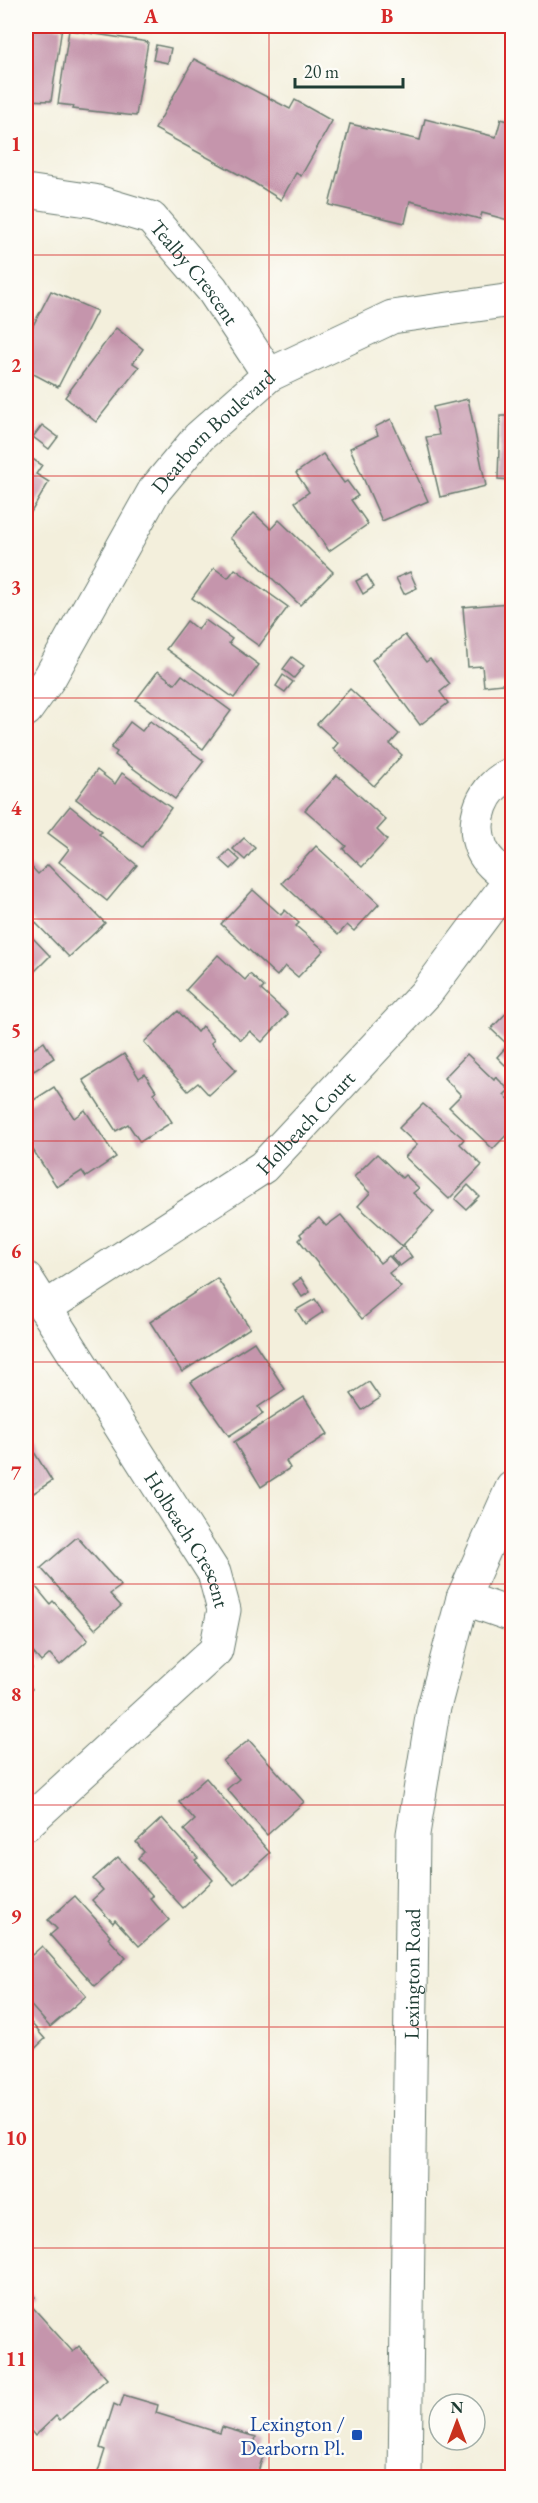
<svg xmlns="http://www.w3.org/2000/svg" width="538" height="2503" font-family="'EB Garamond',serif">
<style>
.building{fill:#c595ac}
.lines{fill:none;stroke-linecap:round;stroke-linejoin:round}
.minor-casing{stroke:#697b6f;stroke-width:35}
.secondary-casing{stroke:#697b6f;stroke-width:35}
.minor{stroke:#fff;stroke-width:33}
.secondary{stroke:#fff;stroke-width:33}
.grid{fill:none;stroke:#d62828;stroke-width:1.5;stroke-opacity:0.55}
.transit-dot{fill:#1a4fb4;stroke:#fdfcf7;stroke-width:2}
.labels{text-anchor:middle;dominant-baseline:central;stroke-width:5;stroke-linejoin:round;paint-order:stroke}
.street-label{font-size:21px;fill:#1f3d34;stroke:#fdfcf7}
.transit-label{font-size:21px;fill:#164399;stroke:#fdfcf7;text-anchor:end}
.neatline{fill:none;stroke:#d62828;stroke-width:2}
.grid-label{font-size:20px;text-anchor:middle;font-weight:bold;fill:#d62828}
</style>
<rect width="100%" height="100%" fill="#fdfcf7"/>
<filter id="ink" filterUnits="userSpaceOnUse"><feTurbulence type="fractalNoise" baseFrequency=".0167" numOctaves="2"/><feDisplacementMap in="SourceGraphic" scale="12" xChannelSelector="R" yChannelSelector="G"/><feConvolveMatrix kernelMatrix="1 2 1 2 8 2 1 2 1" color-interpolation-filters="sRGB"/></filter>
<filter id="wash" filterUnits="userSpaceOnUse"><feTurbulence type="fractalNoise" baseFrequency=".008" numOctaves="4" result="noise"/><feDisplacementMap in="SourceGraphic" scale="24" xChannelSelector="R" yChannelSelector="G"/><feGaussianBlur stdDeviation="1.35" result="paint"/><feColorMatrix in="noise" values="0 0 0 0 0 0 0 0 0 0 0 0 0 0 0 0 0 1.4 0 .05"/><feComposite in="paint" operator="in"/></filter>
<g filter="url(#wash)">
<rect width="100%" height="100%" fill="#f3efdc"/>
<g id="blocks">
<g class="building">
<path d="M26,26L62,27L51,101L26,100Z"/>
<path d="M69,30L148,42L136,116L73,109L74,106L58,104Z"/>
<path d="M156,45L171,48L168,63L153,60Z"/>
<path d="M194,59L290,109L295,100L332,121L301,176L296,173L281,200L251,181L155,129Z"/>
<path d="M425,119L496,137L501,119L512,122V221L482,213L480,219L410,201L405,223L329,205L350,124L420,140Z"/>
<path d="M51,291L97,311L58,387L26,370V339Z"/>
<path d="M116,328L143,349L133,363L139,367L96,422L65,397Z"/>
<path d="M468,399L486,486L440,497L426,437L439,435L433,407Z"/>
<path d="M500,416H512V480L498,479Z"/>
<path d="M391,419L428,501L382,521L350,448L378,435L375,427Z"/>
<path d="M42,425L58,437L49,449L33,437Z"/>
<path d="M323,454L344,483L347,481L358,496L351,500L368,524L329,551L295,502L309,492L296,473Z"/>
<path d="M26,455L42,465L36,474L49,482L30,514L26,511Z"/>
<path d="M254,513L271,529L279,520L333,572L300,605L230,538Z"/>
<path d="M214,568L228,578L235,569L288,607L259,646L192,598Z"/>
<path d="M410,572L417,588L404,594L396,578Z"/>
<path d="M367,575L374,587L363,594L356,581Z"/>
<path d="M509,603L512,633V683L484,686L482,666L468,667L463,607Z"/>
<path d="M205,620L232,639L229,643L259,665L234,698L166,649L187,621L198,630Z"/>
<path d="M405,635L426,662L430,659L450,684L440,692L448,703L420,725L372,660Z"/>
<path d="M292,657L304,666L294,678L283,669Z"/>
<path d="M158,671L175,684L182,675L231,711L203,749L136,700Z"/>
<path d="M283,675L293,682L285,692L276,686Z"/>
<path d="M350,689L399,734L390,744L402,755L374,786L333,749L338,743L317,724Z"/>
<path d="M150,721L204,761L175,799L115,755L117,752L111,748L130,722L142,731Z"/>
<path d="M97,770L115,784L122,773L171,808L142,847L76,799Z"/>
<path d="M337,775L386,820L377,830L387,840L362,867L343,849L346,846L305,810Z"/>
<path d="M70,806L102,832L99,834L137,865L107,901L59,862L69,849L48,833Z"/>
<path d="M244,838L255,848L245,860L233,849Z"/>
<path d="M316,846L379,904L354,931L347,925L338,935L282,883Z"/>
<path d="M229,850L240,860L231,869L220,859Z"/>
<path d="M26,861L38,874L48,865L105,923L69,957L26,913Z"/>
<path d="M253,890L281,915L285,910L299,923L296,926L324,950L298,977L285,966L277,976L221,924Z"/>
<path d="M26,925L33,933L30,935L50,956L26,980Z"/>
<path d="M218,955L245,980L250,974L264,987L261,990L288,1014L262,1042L250,1031L241,1040L186,990Z"/>
<path d="M512,1007V1072L497,1057L508,1045L491,1029Z"/>
<path d="M178,1011L197,1032L202,1026L214,1040L211,1043L236,1070L209,1095L198,1083L188,1091L144,1042Z"/>
<path d="M44,1042L54,1058L34,1071L26,1054Z"/>
<path d="M124,1054L139,1078L145,1074L156,1091L153,1093L172,1122L140,1142L128,1124L116,1131L83,1080Z"/>
<path d="M467,1054L494,1080L496,1077L509,1090L504,1095L512,1102V1129L493,1149L449,1107L461,1095L444,1078Z"/>
<path d="M54,1087L74,1118L85,1110L116,1157L86,1177L82,1171L57,1187L26,1139V1105Z"/>
<path d="M423,1104L464,1139L460,1144L482,1165L449,1199L405,1157L417,1145L399,1128Z"/>
<path d="M377,1154L402,1178L405,1175L419,1188L413,1193L434,1212L402,1246L358,1206L370,1193L354,1177Z"/>
<path d="M468,1185L479,1196L466,1209L455,1199Z"/>
<path d="M341,1215L380,1263L389,1256L398,1266L389,1273L401,1287L362,1319L299,1240L302,1237L300,1234L319,1218L326,1226Z"/>
<path d="M404,1246L412,1257L400,1266L391,1256Z"/>
<path d="M217,1278L250,1328L182,1372L150,1322Z"/>
<path d="M301,1278L310,1292L302,1297L293,1284Z"/>
<path d="M315,1299L323,1312L305,1324L296,1310Z"/>
<path d="M254,1342L285,1389L258,1407L263,1414L229,1436L191,1382Z"/>
<path d="M369,1382L380,1398L362,1410L351,1394Z"/>
<path d="M304,1397L328,1434L286,1461L290,1468L261,1487L234,1442Z"/>
<path d="M26,1439L52,1481L26,1498Z"/>
<path d="M77,1537L121,1586L110,1594L121,1606L95,1629L41,1568Z"/>
<path d="M31,1581L50,1604L53,1601L88,1640L60,1665L50,1654L41,1662L26,1644V1586Z"/>
<path d="M26,1661L32,1668L26,1674Z"/>
<path d="M26,1681L32,1689L26,1695Z"/>
<path d="M249,1740L304,1802L267,1835L227,1789L239,1779L223,1761Z"/>
<path d="M206,1778L270,1853L234,1885L184,1830L195,1820L179,1802Z"/>
<path d="M162,1818L198,1858L195,1860L213,1880L183,1908L138,1858L144,1852L136,1842Z"/>
<path d="M118,1857L153,1896L150,1898L169,1920L139,1946L115,1920L113,1923L92,1900L103,1890L93,1879Z"/>
<path d="M75,1896L110,1935L108,1938L126,1958L95,1986L50,1935L57,1929L48,1920Z"/>
<path d="M42,1946L86,1996L50,2027L26,2000V1948L32,1955Z"/>
<path d="M26,2017L45,2039L26,2057Z"/>
<path d="M26,2286L35,2297L28,2302L73,2352L79,2346L107,2379L60,2420L56,2416L35,2436L26,2425Z"/>
<path d="M124,2395L158,2405L156,2413L220,2433L222,2427L256,2437L253,2449L264,2453L256,2478H96L105,2450L100,2448L114,2404L120,2407Z"/>
</g>
</g>
</g>
<g filter="url(#ink)">
<use href="#blocks" fill-opacity="0" stroke="#697b6f" stroke-width="1.5"/>
<g class="lines">
<defs>
<g id="minor">
<path id="s1" d="M26,191L94,201L151,218L212,289L269,375"/>
<path id="s2" d="M26,710L50,677L154,491L199,437L269,375L392,317L512,300"/>
<path d="M512,774C483,785 469,821 482,850C488,863 500,872 512,879"/>
<path id="s3" d="M26,1278L214,1573L224,1610L216,1650L26,1824"/>
<path id="s4" d="M45,1308L263,1167L426,993L512,878"/>
<path d="M463,1598L512,1615"/>
</g>
<g id="secondary">
<path id="s5" d="M405,2478L413,1834L433,1711L463,1598L512,1488"/>
</g>
</defs>
<use href="#minor" class="minor-casing"/>
<use href="#secondary" class="secondary-casing"/>
<use href="#minor" class="minor"/>
<use href="#secondary" class="secondary"/>
</g>
</g>
<path class="grid" d="M269,26V2478M26,255H512M26,476H512M26,698H512M26,919H512M26,1141H512M26,1362H512M26,1584H512M26,1805H512M26,2027H512M26,2248H512"/>
<rect class="transit-dot" x="351" y="2429" width="12" height="12" rx="3"/>
<g class="labels">
<g class="street-label">
<text stroke="none"><textPath href="#s1" startOffset="198">Tealby Crescent</textPath></text>
<text stroke="none"><textPath href="#s2" startOffset="338">Dearborn Boulevard</textPath></text>
<text stroke="none"><textPath href="#s4" startOffset="321">Holbeach Court</textPath></text>
<text stroke="none"><textPath href="#s3" startOffset="308">Holbeach Crescent</textPath></text>
<text stroke="none"><textPath href="#s5" startOffset="504">Lexington Road</textPath></text>
</g>
<g class="transit-label">
<text x="345" y="2423">Lexington /<tspan x="345" dy="24">Dearborn Pl.</tspan></text>
</g>
</g>
<rect width="538" height="2503" fill="none" stroke="#fdfcf7" stroke-width="66"/>
<g transform="translate(457 2422)"><circle r="28" fill="#fdfcf7" stroke="#a4b0a9" stroke-width="1.5"/>
<path d="M0-4.5L10 22L0 15L-10 22Z" fill="#c8321e"/>
<text y="-9" font-size="16" font-weight="bold" text-anchor="middle" fill="#1f3d34">N</text>
</g>
<path d="M295 78v9h108v-9" fill="none" stroke="#1f3d34" stroke-width="3"/>
<text x="304" y="78" font-size="18" fill="#1f3d34" stroke="#fdfcf7" stroke-width="4.5" paint-order="stroke">20 m</text>
<rect x="33" y="33" width="472" height="2437" class="neatline"/>
<g class="grid-label">
<text x="151" y="23">A</text>
<text x="387" y="23">B</text>
<text x="16" y="151">1</text>
<text x="16" y="372">2</text>
<text x="16" y="594">3</text>
<text x="16" y="815">4</text>
<text x="16" y="1037">5</text>
<text x="16" y="1258">6</text>
<text x="16" y="1480">7</text>
<text x="16" y="1701">8</text>
<text x="16" y="1923">9</text>
<text x="16" y="2145">10</text>
<text x="16" y="2366">11</text>
</g>
</svg>
